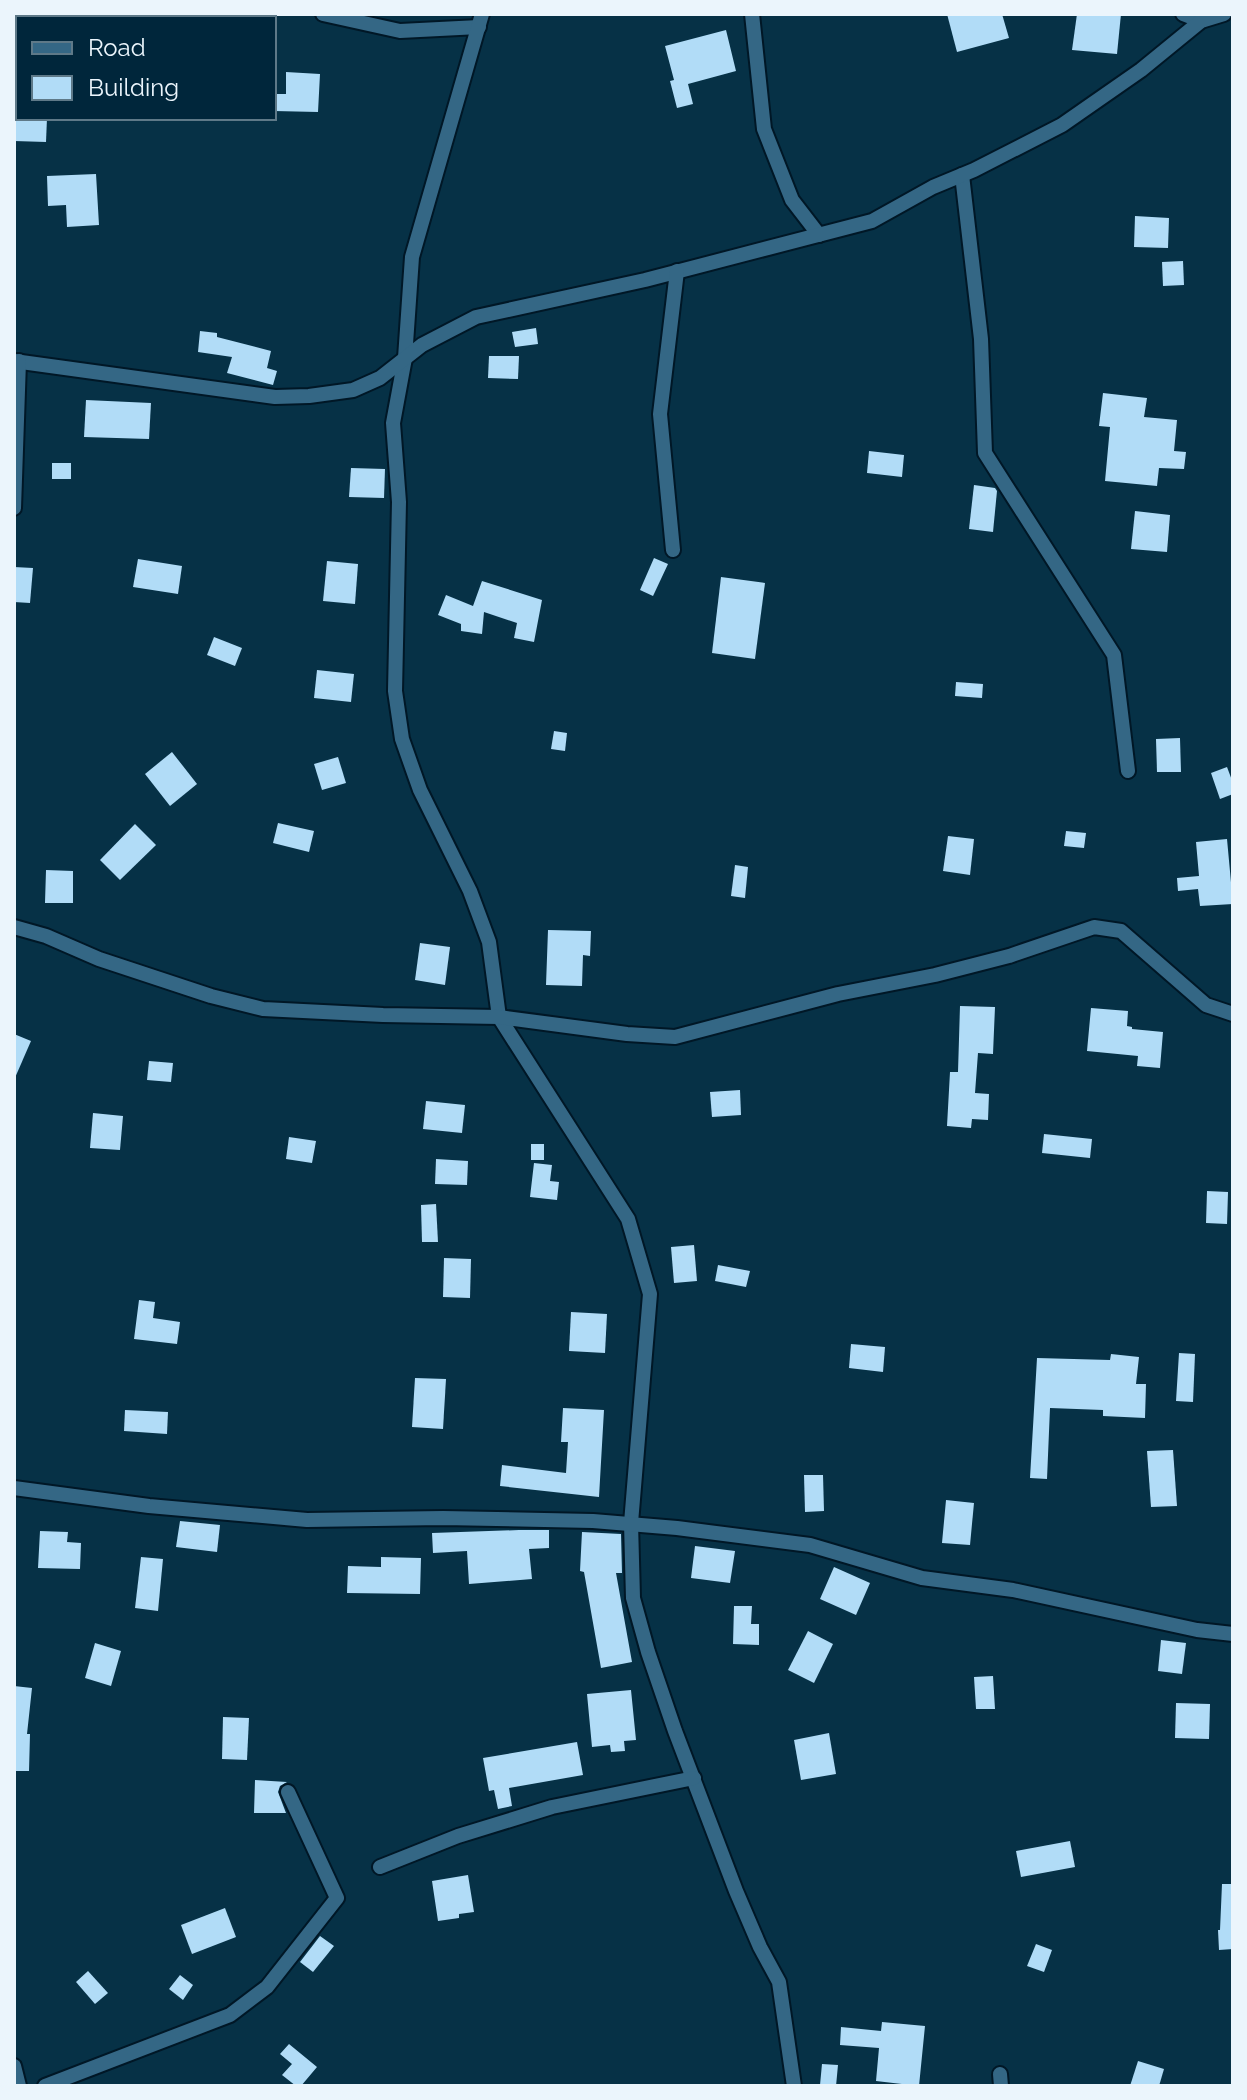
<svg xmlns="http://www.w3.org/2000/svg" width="1247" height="2100" font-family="Raleway,sans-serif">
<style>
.building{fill:#b1dcf7}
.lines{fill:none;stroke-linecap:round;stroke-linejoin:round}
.street-casing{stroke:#001726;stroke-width:18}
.street{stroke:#346785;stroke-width:14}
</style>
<rect width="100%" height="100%" fill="#063146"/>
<g class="building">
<path d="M947,14H1002L1009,38L957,52Z"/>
<path d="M1077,14H1121L1117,54L1072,50Z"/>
<path d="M726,30L736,71L688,84L693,104L677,108L670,81L674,80L665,46Z"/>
<path d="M286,72L320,74L318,112L274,111V94H286Z"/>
<path d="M14,118H47L46,142L14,141Z"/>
<path d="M96,174L99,225L67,227L66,205L48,206L47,176Z"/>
<path d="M1135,216L1169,218L1168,248L1134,247Z"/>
<path d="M1183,261L1184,285L1163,286L1162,262Z"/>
<path d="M536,328L538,344L515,347L512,332Z"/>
<path d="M200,331L217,333V337L271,351L267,368L277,371L273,385L227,373L232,357L198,352Z"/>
<path d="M489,356H519L518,379L488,378Z"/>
<path d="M1103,393L1147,398L1144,417L1177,420L1174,451L1186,452L1184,469L1159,468L1157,486L1105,481L1110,427L1099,426Z"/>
<path d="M86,400L151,403L149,439L84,437Z"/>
<path d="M869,451L904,455L902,477L867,473Z"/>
<rect x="52" y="463" width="19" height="16"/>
<path d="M351,468L385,469L384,498L349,497Z"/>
<path d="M974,485L995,488L997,491L993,532L969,529Z"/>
<path d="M1135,511L1170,515L1167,552L1131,549Z"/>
<path d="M654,558L668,564L653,596L640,590Z"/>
<path d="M138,559L182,566L178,594L133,587Z"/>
<path d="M327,561L358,564L355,604L323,601Z"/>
<path d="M14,567L33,568L30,603L14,602Z"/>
<path d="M721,577L765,583L755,659L712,653Z"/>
<path d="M482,581L542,600L534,642L514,638L517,623L484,612L482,634L461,631V624L438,615L446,595L473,606Z"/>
<path d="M214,637L242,648L235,666L207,655Z"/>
<path d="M317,670L354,674L351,702L314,698Z"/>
<path d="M956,682L983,684L982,698L955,696Z"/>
<path d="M554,731L567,733L565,751L551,749Z"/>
<path d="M1180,738L1181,772H1157L1156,739Z"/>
<path d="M172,752L197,784L170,806L145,774Z"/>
<path d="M338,757L346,783L322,790L314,764Z"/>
<path d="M1227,767L1233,783V794L1220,799L1211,773Z"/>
<path d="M278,823L314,831L309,852L273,843Z"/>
<path d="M135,824L156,845L120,880L100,860Z"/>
<path d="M1066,831L1086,833L1084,848L1064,846Z"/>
<path d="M948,836L974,839L970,875L943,871Z"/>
<path d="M1227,839L1233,904L1200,906L1198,889L1178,891L1177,878L1199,876L1196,842Z"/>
<path d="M735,865L748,867L745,898L731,896Z"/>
<path d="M46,870L73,871V903H45Z"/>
<path d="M548,930L591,931L590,956L583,955L582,986L546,985Z"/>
<path d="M420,943L450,947L445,985L415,980Z"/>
<path d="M960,1006L995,1007L993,1054L978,1053L975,1093L989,1094L988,1120L972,1119L971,1128L947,1126L950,1072H958Z"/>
<path d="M1091,1008L1128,1011L1127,1026L1132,1027V1029L1163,1032L1160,1068L1137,1066L1138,1056L1087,1051Z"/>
<path d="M14,1034L31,1041L14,1080Z"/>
<path d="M149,1061L173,1063L171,1082L147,1080Z"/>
<path d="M740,1090L741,1115L712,1117L710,1092Z"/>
<path d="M426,1101L465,1105L462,1133L423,1129Z"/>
<path d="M93,1113L123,1116L120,1150L90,1148Z"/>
<path d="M1044,1134L1092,1139L1090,1158L1042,1153Z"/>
<path d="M289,1137L316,1141L312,1163L286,1159Z"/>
<rect x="531" y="1144" width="13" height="16"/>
<path d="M436,1159L468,1161L467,1185L435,1184Z"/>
<path d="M534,1163L552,1165L550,1181L559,1182L557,1200L530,1197Z"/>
<path d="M1207,1191L1228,1192L1227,1224L1206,1223Z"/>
<path d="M436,1204L438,1242H422L421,1205Z"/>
<path d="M694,1245L697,1281L674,1283L671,1247Z"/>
<path d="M444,1258L471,1259L470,1298L443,1297Z"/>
<path d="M718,1265L750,1271L746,1287L715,1281Z"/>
<path d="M139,1300L155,1302L153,1318L180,1322L177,1344L134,1339Z"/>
<path d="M571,1312L607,1314L605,1353L569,1351Z"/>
<path d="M851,1344L885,1347L883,1372L849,1368Z"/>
<path d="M1179,1353L1195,1354L1193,1402L1176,1401Z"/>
<path d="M1111,1354L1139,1357L1136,1384H1146L1145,1418L1103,1416V1410L1050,1408L1047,1479L1030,1478L1037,1358L1110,1360Z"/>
<path d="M415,1378L446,1379L443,1429L412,1427Z"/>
<path d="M563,1408L604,1410L599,1497L500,1486L502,1465L566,1473L568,1442H561Z"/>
<path d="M125,1410L168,1412L167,1434L124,1431Z"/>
<path d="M1173,1450L1177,1506L1151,1507L1147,1451Z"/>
<path d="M804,1475H823L824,1511L805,1512Z"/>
<path d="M946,1500L974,1503L970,1545L942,1543Z"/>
<path d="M180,1521L220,1525L217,1552L176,1547Z"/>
<path d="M519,1530H549V1548L529,1549L532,1579L469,1584L467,1551L433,1553L432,1533Z"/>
<path d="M40,1531L68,1532L67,1542L81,1543L80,1569L38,1568Z"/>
<path d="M582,1532L621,1534L622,1573H616L632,1662L601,1668L584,1572L580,1571Z"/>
<path d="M695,1546L735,1551L730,1583L691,1578Z"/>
<path d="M141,1557L163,1559L158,1611L135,1608Z"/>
<path d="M381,1557L421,1558L420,1594L347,1593L348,1566L381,1567Z"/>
<path d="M834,1567L870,1583L856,1615L820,1599Z"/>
<path d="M734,1606H752L751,1624H759V1645L733,1644Z"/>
<path d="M808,1631L833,1644L814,1683L788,1670Z"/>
<path d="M1161,1640L1186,1643L1182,1674L1158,1671Z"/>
<path d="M95,1643L121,1651L111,1686L85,1678Z"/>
<path d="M993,1676L995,1709H976L974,1677Z"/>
<path d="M14,1686L32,1688L27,1734H30L29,1771H14Z"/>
<path d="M631,1690L636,1740L624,1741L625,1751L611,1752L610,1745L592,1747L587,1694Z"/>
<path d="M1176,1703L1210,1704L1209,1739L1175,1738Z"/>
<path d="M223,1717L249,1718L247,1760L222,1759Z"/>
<path d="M829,1733L836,1774L801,1780L794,1740Z"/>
<path d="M577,1742L583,1775L509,1788L512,1806L498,1809L494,1790L489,1791L483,1758Z"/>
<path d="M255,1780L287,1782L280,1786L278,1792L286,1813H254Z"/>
<path d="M1070,1841L1075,1867L1021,1877L1016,1851Z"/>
<path d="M468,1875L474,1912L459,1914V1918L438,1921L432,1881Z"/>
<path d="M1222,1884H1233V1949L1219,1950L1218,1930H1220Z"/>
<path d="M225,1908L236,1937L192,1954L181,1925Z"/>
<path d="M320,1936L334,1946L313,1972L300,1962Z"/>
<path d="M1036,1944L1052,1950L1044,1972L1027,1966Z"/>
<path d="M88,1971L108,1993L95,2004L76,1982Z"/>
<path d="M180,1975L193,1985L183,2000L169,1989Z"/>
<path d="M882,2022L925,2026L919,2086L876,2081L879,2048L840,2045L841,2027L881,2031Z"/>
<path d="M289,2044L317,2067L301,2086H296L282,2075L292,2064L280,2054Z"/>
<path d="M1138,2061L1164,2069L1159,2086H1130Z"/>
<path d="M822,2064L838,2065L836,2086L820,2085Z"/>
</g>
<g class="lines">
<defs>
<g id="street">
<path d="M323,14L400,31L479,27"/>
<path d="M482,14L412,257L405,358L393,423L399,502L395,691L402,739L420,790L470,891L489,942L499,1017L628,1219L650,1294L631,1523L633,1598L648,1652L675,1731L736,1891L760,1947L779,1982L794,2086"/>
<path d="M752,14L764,129L792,200L819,235"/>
<path d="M1183,14L1201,21"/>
<path d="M962,175L981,339L985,453L1114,655L1128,771"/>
<path d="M14,361L275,397L309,396L353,390L380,378L422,345L476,317L645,280L872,221L933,187L974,170L1062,125L1141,70L1201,21L1224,14"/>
<path d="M14,508L19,361"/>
<path d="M673,550L660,414L677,271"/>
<path d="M14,927L46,936L99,959L211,996L263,1009L383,1015L499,1017L627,1034L675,1037L838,994L935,975L1009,956L1094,927L1121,931L1206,1005L1233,1014"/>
<path d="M14,1488L149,1506L307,1520L443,1518L593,1521L677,1528L810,1545L922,1578L1013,1590L1197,1630L1233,1634"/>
<path d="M380,1867L458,1836L552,1807L694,1778"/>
<path d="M14,2066L19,2086"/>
<path d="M1000,2074L1001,2086"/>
<path d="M45,2086L230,2015L267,1987L337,1898L288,1792"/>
</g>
</defs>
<use href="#street" class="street-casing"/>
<use href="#street" class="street"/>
</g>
<rect width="1247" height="2100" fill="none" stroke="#ebf5fc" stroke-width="32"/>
<rect x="16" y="16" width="260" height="104" fill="#00263b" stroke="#5e7988" stroke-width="2"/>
<rect x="32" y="42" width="40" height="12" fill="#346785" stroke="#5e7988" stroke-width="2"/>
<text x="88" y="56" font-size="24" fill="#ebf5fc">Road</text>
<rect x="32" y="76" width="40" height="24" fill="#b1dcf7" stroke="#5e7988" stroke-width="2"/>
<text x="88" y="96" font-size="24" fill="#ebf5fc">Building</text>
</svg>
